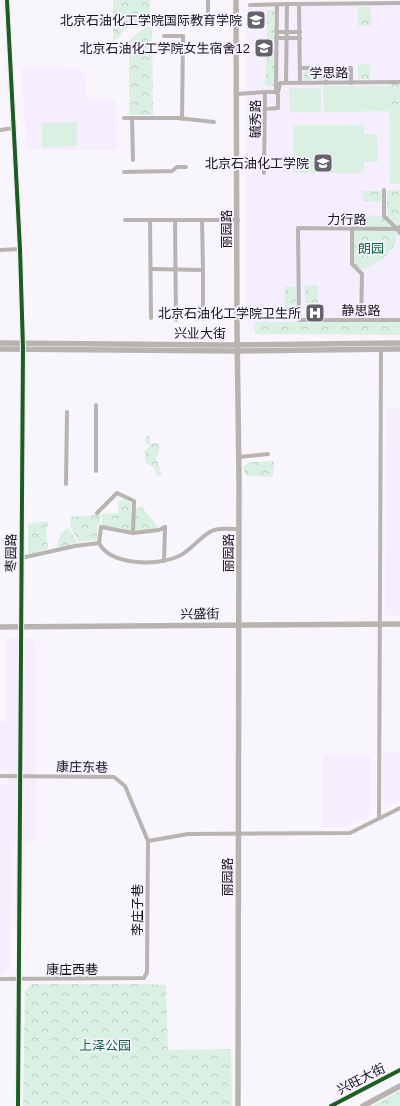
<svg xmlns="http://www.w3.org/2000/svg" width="400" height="1106" font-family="Helvetica,'Noto Sans SC',sans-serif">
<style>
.built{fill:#f4eefe}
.grass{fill:#d9f0e3}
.park{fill:url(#park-crowns)}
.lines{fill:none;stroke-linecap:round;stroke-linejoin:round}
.street{stroke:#b7b4b1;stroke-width:4}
.secondary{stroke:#b7b4b0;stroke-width:5.5}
.cycleway-casing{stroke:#f7f2ff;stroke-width:6}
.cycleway{stroke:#1b5e20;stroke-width:4}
.labels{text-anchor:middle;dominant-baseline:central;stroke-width:3.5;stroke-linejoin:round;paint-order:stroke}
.poi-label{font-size:13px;fill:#17131e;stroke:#f7f2ff;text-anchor:end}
.street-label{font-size:13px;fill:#17131e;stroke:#f7f2ff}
.park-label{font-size:13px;fill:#13673e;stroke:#f7f2ff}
</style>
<defs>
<pattern id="park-crowns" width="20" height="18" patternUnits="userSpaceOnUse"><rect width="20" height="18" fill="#d9f0e3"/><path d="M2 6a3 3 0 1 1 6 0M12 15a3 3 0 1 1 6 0" fill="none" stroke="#bacdc2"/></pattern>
</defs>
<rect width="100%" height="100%" fill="#f8f5fc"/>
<g class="built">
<path d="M400,1V335L257,332L246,323L247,3Z"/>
<path d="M21,68L84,70L87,101H116L117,150H27Z"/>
<path d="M387,407H400V615H385Z"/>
<path d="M7,638H35L36,841L12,842L10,968L0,975V784L8,783L7,767L0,771V722L7,721Z"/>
<path d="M382,752H400V799L391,805L381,799Z"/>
<path d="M323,755H371V811L365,819L341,827H323Z"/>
</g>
<g class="grass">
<path d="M323,86H389V104H400V184H390L389,111L324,112Z"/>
<path d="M289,88H321V112H290Z"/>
<path d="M77,122V146L42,147V123Z"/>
<path d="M293,125H364V134H377L378,162H364V171L359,173H293Z"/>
</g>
<g class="park">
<path d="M113,0H150V13L147,17L124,30L119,38L113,41Z"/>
<rect x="358" y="7" width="13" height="19"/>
<rect x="267" y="10" width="8" height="34"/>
<path d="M147,26H152L153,115H129V40Z"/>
<path d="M267,50H277L276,86H265Z"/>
<path d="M358,64L370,65V79H358Z"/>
<path d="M334,70L344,71L347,74L346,79L344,81L330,80L329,73Z"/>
<path d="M306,71H322L325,73V78L322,81L304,80L303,73Z"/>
<rect x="389" y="84" width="11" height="20"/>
<path d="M389,190L400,191V225L397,227L387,214V192Z"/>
<path d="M362,191H382L381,202L363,201Z"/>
<path d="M362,215L383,216L391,225L390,227L362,228Z"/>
<path d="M354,231H396C400,252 376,264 361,270L354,263Z"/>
<rect x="305" y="285" width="13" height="18"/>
<path d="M285,286L296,287V317L284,319Z"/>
<path d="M400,321V335L255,334V322Z"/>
<path d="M150,434V444L159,443V451L156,459L162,474L157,476L154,467L145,462V450L150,445L145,443V438Z"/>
<path d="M274,461L273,477L246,476L243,467L249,462Z"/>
<path d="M124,499L131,503V531L102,525V514L118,513V502Z"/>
<path d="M141,506L159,528L135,532V509Z"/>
<path d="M101,514L100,525H97V540L79,542L71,528L70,517Z"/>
<path d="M49,521L46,531L48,549L28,554V524Z"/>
<path d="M68,528L78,543L57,548L61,532Z"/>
<path d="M32,984H139L166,985L168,1050L231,1049L232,1106H23L25,990Z"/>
<path d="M400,1091V1106H372Z"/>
</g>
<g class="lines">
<g class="street">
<path d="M299,4L400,3"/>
<path d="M250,5L287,4"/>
<path d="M208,21V0"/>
<path d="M277,32H300"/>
<path d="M164,36H183L182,119"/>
<path d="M276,38H300"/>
<path d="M300,68H351V83"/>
<path d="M326,68V83"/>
<path d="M286,83L287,4H299L300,83"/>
<path d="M265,92H278L280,83L400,82"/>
<path d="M237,94L265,92L264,173"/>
<path d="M265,109L278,108V95L276,92L277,5"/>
<path d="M124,118H178L214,122"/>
<path d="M132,118L133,160"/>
<path d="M0,130L15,128"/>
<path d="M124,172L172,171L177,167H186"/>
<path d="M384,190V216L397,229L298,228L299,320H400"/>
<path d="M125,220H238"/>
<path d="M150,220L151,318"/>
<path d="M175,220L176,320"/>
<path d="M400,227L397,229L400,233"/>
<path d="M352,229V264L362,274L361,320"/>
<path d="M0,250L20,249"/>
<path d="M151,269L203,270L202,220"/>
<path d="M203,270V319"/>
<path d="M239,457L268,454"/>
<path d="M96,471V405"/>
<path d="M66,484L67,412"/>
<path d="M97,513L117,493L134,501L133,533L159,530L165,527"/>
<path d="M99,543L101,527L133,533"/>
<path d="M21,558L75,546L99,543C111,566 158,566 179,556C191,551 203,533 214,530C222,528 231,529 239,529"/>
<path d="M164,561L165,527"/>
<path d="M0,776L114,777L125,786L148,841L147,972L144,978L0,979"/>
<path d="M379,818L381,349"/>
<path d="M148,841L188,834L350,833L400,808"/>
</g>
<g class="secondary">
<path d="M7,0L20,249L23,348L18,1106"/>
<path d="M236,0L237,327L239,480L238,1106"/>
<path d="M0,343L223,345L400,343"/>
<path d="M0,349L237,351L400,349"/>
<path d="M0,627L400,624"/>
<path d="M331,1106L400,1070"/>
<path d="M363,1106L400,1086"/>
</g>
<defs>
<g id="cycleway">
<path d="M7,0L20,249L23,348L18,1106"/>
<path d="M331,1106L400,1070"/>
</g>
</defs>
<use href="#cycleway" class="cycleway-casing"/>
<use href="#cycleway" class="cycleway"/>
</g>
<defs>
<symbol id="university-square" viewBox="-11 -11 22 22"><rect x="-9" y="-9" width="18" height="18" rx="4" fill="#66626c" stroke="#f7f2ff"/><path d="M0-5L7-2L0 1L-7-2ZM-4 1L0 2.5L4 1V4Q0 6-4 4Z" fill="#fff"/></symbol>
<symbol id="hospital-square" viewBox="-11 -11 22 22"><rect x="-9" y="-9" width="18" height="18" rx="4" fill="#66626c" stroke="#f7f2ff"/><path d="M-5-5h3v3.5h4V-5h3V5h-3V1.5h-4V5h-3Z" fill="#fff"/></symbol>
</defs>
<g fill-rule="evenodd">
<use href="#university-square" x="245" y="9" width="22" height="22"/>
<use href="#university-square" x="253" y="37" width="22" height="22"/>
<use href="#university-square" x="312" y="152" width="22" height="22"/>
<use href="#hospital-square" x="304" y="302" width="22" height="22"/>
</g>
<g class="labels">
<g class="poi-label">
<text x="242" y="20">北京石油化工学院国际教育学院</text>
<text x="250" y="48">北京石油化工学院女生宿舍12</text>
<text x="309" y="163">北京石油化工学院</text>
<text x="301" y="313">北京石油化工学院卫生所</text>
</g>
<g class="street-label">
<text transform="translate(329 73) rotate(-1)">学思路</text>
<text transform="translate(255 119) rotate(-90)">毓秀路</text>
<text x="347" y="219">力行路</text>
<text transform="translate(226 229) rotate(-90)">丽园路</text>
<text x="361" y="310">静思路</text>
<text x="200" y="333">兴业大街</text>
<text transform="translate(11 553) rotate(-89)">枣园路</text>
<text transform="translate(228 553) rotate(-90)">丽园路</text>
<text transform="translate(200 614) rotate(-1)">兴盛街</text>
<text transform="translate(82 767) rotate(1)">康庄东巷</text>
<text transform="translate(227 877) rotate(-90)">丽园路</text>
<text transform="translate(137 910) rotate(-90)">李庄子巷</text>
<text x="72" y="969">康庄西巷</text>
<text transform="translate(361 1079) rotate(-27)">兴旺大街</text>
</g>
<g class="park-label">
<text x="371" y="248">朗园</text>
<text x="105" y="1045">上泽公园</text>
</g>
</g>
</svg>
